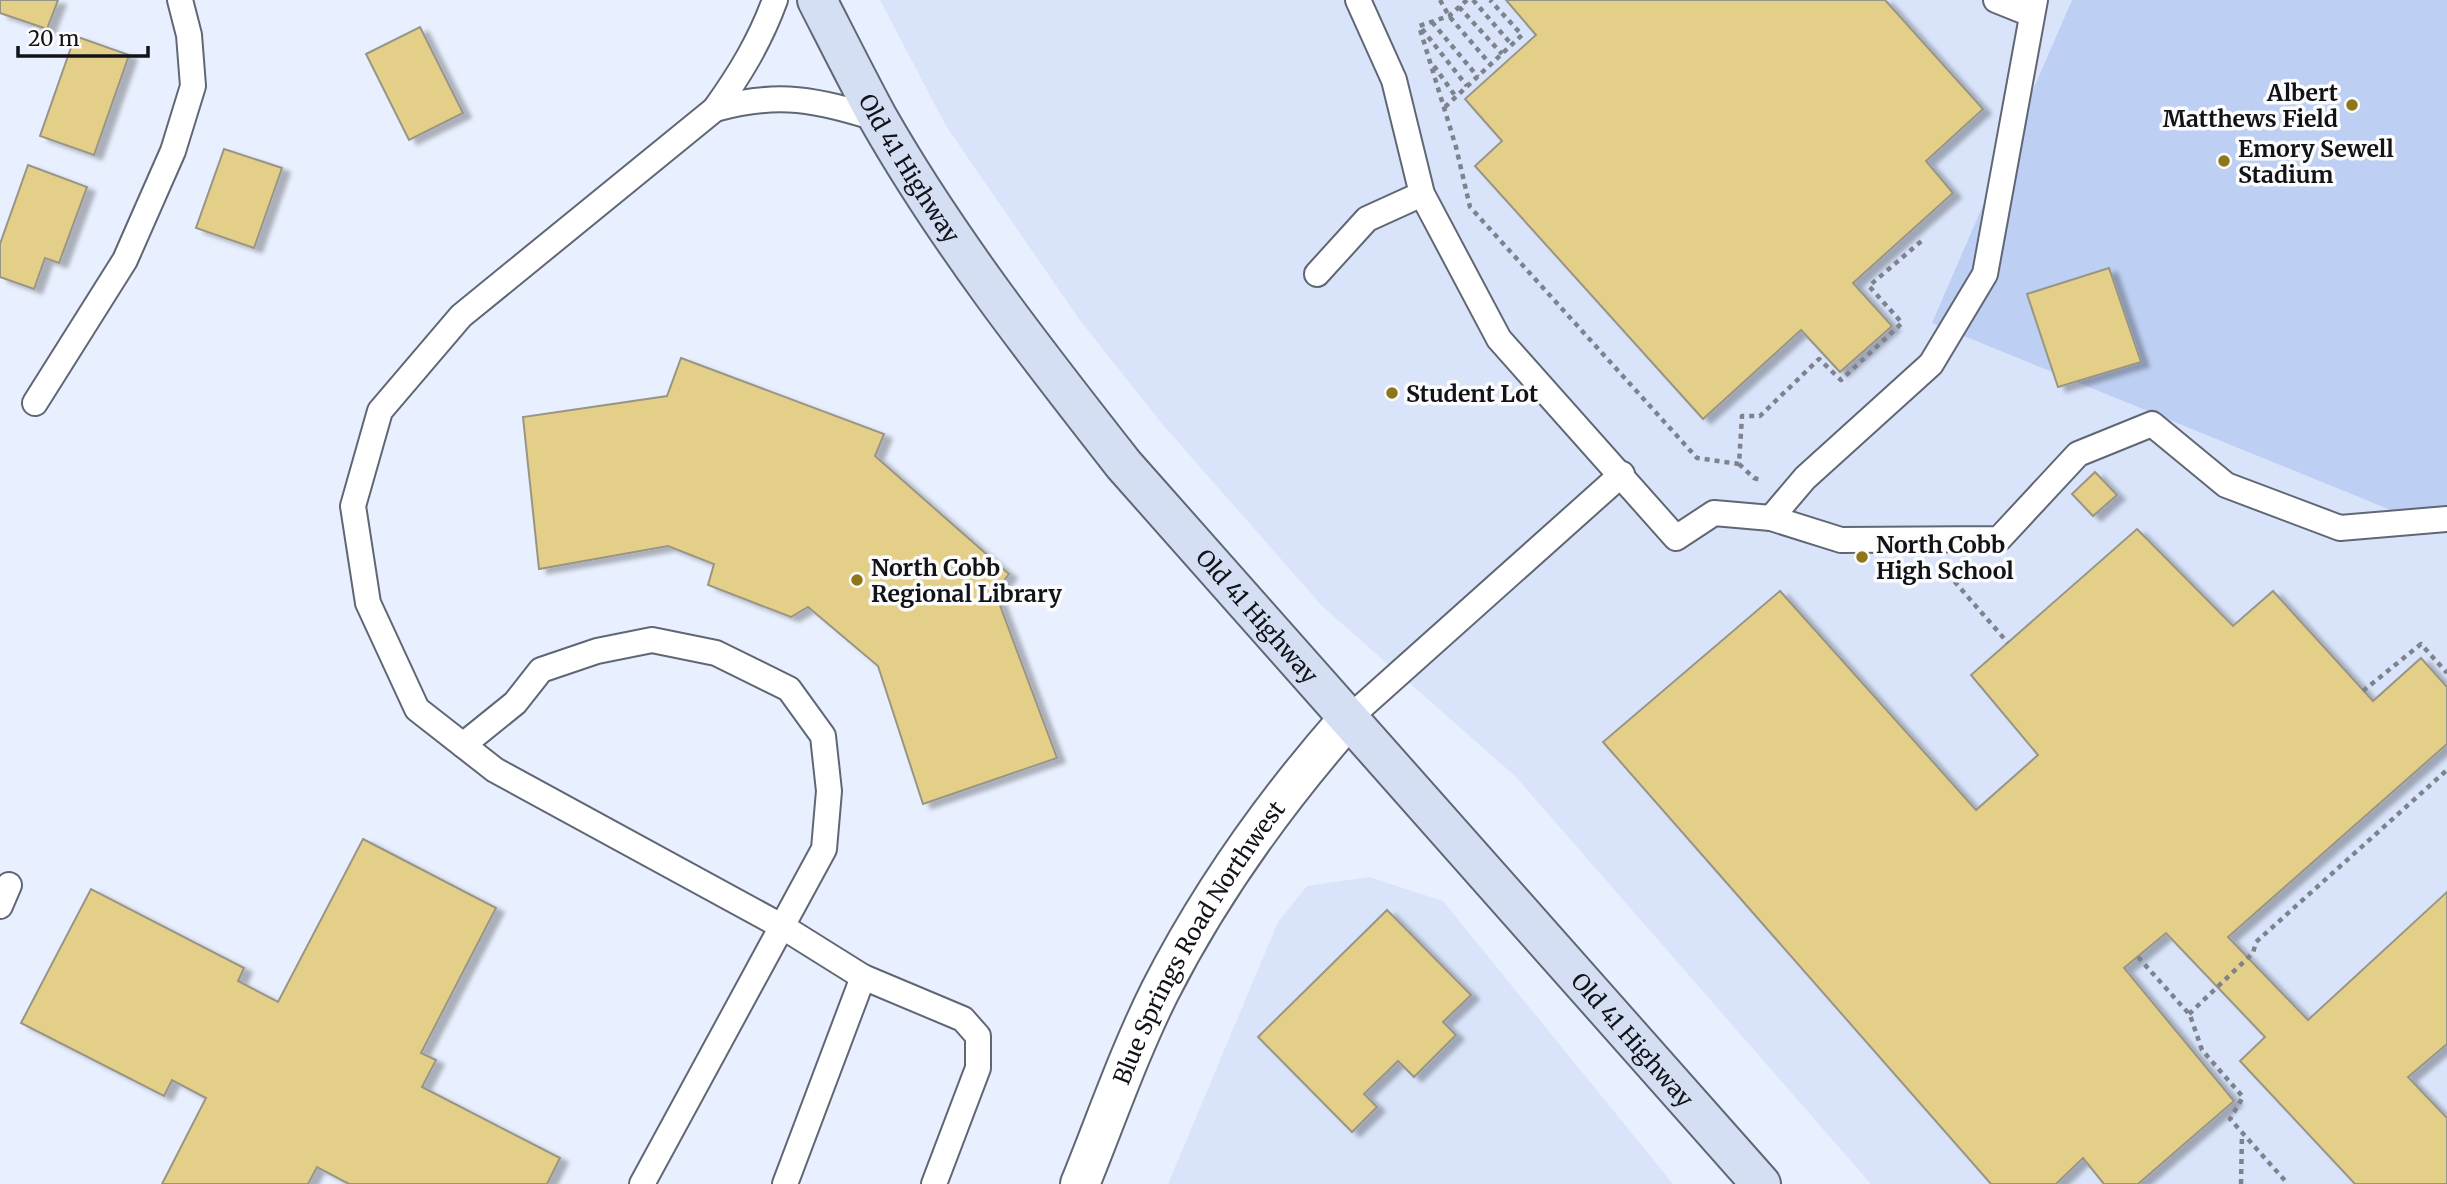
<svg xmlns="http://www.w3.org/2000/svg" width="2447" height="1184" font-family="Merriweather,serif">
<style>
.built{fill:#d9e4fa}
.green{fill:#bdcff3}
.building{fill:#e4cf89;stroke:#999586;stroke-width:2;filter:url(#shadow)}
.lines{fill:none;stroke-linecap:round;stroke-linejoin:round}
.service-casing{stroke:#606774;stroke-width:28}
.tertiary-casing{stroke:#606774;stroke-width:42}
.secondary-casing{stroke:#606774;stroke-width:42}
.path{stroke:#7e828c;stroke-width:4.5;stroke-dasharray:5 5;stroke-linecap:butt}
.service{stroke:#fff;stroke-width:24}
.tertiary{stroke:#fff;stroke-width:38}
.secondary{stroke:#d5dff4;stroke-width:38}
.poi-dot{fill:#8e761b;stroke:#fcfcfc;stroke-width:2.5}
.labels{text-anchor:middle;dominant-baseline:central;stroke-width:7;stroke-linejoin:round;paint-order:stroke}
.poi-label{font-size:23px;font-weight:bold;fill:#111318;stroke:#fcfcfc;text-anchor:start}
.street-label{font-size:23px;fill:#111318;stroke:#fcfcfc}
</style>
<defs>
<filter id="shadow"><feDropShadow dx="8" dy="4.5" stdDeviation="2" flood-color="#0004"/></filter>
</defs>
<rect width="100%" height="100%" fill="#e8effe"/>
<g class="built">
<path d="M880,0H2447V1184H1871L1515,776L1323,607L1163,425L1079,319L946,126Z"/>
<path d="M1369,877L1443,901L1673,1184H1168L1278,922L1307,886Z"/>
</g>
<path class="green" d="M2072,0H2447V533L1932,323Z"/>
<g class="building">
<path d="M0,0H58L47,29L0,13Z"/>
<path d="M1506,0H1885L1983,109L1926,161L1953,193L1853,283L1892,326L1840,372L1801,330L1703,419L1475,166L1502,141L1465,99L1536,35Z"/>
<path d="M420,27L463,113L409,140L366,54Z"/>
<path d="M75,36L129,55L94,155L40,136Z"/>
<path d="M224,149L282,168L254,248L196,228Z"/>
<path d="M28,165L87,187L59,263L45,258L34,289L0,277V244Z"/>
<path d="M2109,268L2141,362L2058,387L2027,294Z"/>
<path d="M681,358L884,434L875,456L1009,574L995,592L1057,758L923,804L878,666L808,607L791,617L708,585L714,564L668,546L539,569L523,417L667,396Z"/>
<path d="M2095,472L2117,495L2093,516L2072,494Z"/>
<path d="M2137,529L2233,626L2273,591L2373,701L2421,658L2447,687V744L2228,937L2308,1020L2447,892V1044L2408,1077L2447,1118V1184H2355L2240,1061L2265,1037L2166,933L2124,968L2234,1101L2138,1184H2104L2083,1158L2056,1184H1991L1603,742L1780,591L1976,810L2038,755L1971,675Z"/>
<path d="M363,839L496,908L421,1053L436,1060L422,1087L560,1158L547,1184H349L317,1167L308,1184H162L206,1098L172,1080L164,1096L21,1023L91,889L244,968L238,981L278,1002Z"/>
<path d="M1387,910L1471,995L1443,1022L1456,1035L1414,1077L1398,1061L1364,1094L1377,1107L1352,1132L1258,1037Z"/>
</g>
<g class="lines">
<defs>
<g id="service">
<path d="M775,0C760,41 740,74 715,109L461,316L380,411L353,506L368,603L417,709L495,770L783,927L863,977L963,1019L978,1036V1068L934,1184"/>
<path d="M1358,0L1394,80L1422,194L1499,339L1676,538L1714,513L1771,518L1841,540L1999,539L2078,454L2152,424L2226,485L2340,528L2447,519"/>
<path d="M1996,0L2031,14"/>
<path d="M715,109C780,91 816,100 879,119"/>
<path d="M1317,274L1367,219L1422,194"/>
<path d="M35,403L125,260L173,151L193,86L189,35L180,0"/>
<path d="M1771,518L1805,478L1931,364L1985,274L2035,0"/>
<path d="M1348,719L1622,474"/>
<path d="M463,745L515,703L541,670L597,651L652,640L716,653L789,689L823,736L829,791L824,849L642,1184"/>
<path d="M0,906L9,885"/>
<path d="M785,1184L863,977"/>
</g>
<g id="tertiary">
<path id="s1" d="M1080,1184C1106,1120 1129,1053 1160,991C1210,893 1275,802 1348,719"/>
</g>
<g id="secondary">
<path id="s2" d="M817,0C837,39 857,79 878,118C948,241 1037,354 1124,465L1761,1184"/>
</g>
</defs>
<use href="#service" class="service-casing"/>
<use href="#tertiary" class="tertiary-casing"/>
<use href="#secondary" class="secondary-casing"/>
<g class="path">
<path d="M1440,0L1449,16L1491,65"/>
<path d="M1467,0L1449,16L1419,26L1456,147L1470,207L1697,458L1739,464L1742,416H1760L1819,359L1841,380L1902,323L1869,286L1925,238"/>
<path d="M1473,0L1512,45"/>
<path d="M1459,7L1502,54"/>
<path d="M1432,22L1478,77"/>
<path d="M1422,29L1467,86"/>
<path d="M1434,66L1456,97"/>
<path d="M1445,107L1522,35L1490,0"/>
<path d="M1739,464L1754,478L1761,480"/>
<path d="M1948,574L2008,643"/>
<path d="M2363,691L2421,644L2447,673"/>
<path d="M2138,957L2190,1015L2202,1050L2243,1097L2230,1119L2288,1184"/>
<path d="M2189,1014L2253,953L2256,942L2447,770"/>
<path d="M2241,1184L2242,1134"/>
</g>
<use href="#service" class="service"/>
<use href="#tertiary" class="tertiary"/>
<use href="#secondary" class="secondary"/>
</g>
<g class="poi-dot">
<circle cx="2352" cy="105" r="7"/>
<circle cx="2224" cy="161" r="7"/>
<circle cx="1392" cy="393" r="7"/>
<circle cx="1862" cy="557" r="7"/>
<circle cx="857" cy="580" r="7"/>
</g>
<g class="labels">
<g class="poi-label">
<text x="2338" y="92" text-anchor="end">Albert<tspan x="2338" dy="26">Matthews Field</tspan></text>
<text x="2238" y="148">Emory Sewell<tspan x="2238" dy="26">Stadium</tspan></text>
<text x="1406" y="393">Student Lot</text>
<text x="1876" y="544">North Cobb<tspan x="1876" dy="26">High School</tspan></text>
<text x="871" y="567">North Cobb<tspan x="871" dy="26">Regional Library</tspan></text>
</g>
<g class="street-label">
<text stroke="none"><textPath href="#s2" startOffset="192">Old 41 Highway</textPath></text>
<text stroke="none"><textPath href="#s2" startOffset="760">Old 41 Highway</textPath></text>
<text stroke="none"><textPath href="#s1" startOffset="270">Blue Springs Road Northwest</textPath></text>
<text stroke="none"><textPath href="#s2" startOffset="1326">Old 41 Highway</textPath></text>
</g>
</g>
<path d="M18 46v10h130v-10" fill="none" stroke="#111318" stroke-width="3.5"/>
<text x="28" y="46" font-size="21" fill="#111318" stroke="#fcfcfc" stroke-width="5" paint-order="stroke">20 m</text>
</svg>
